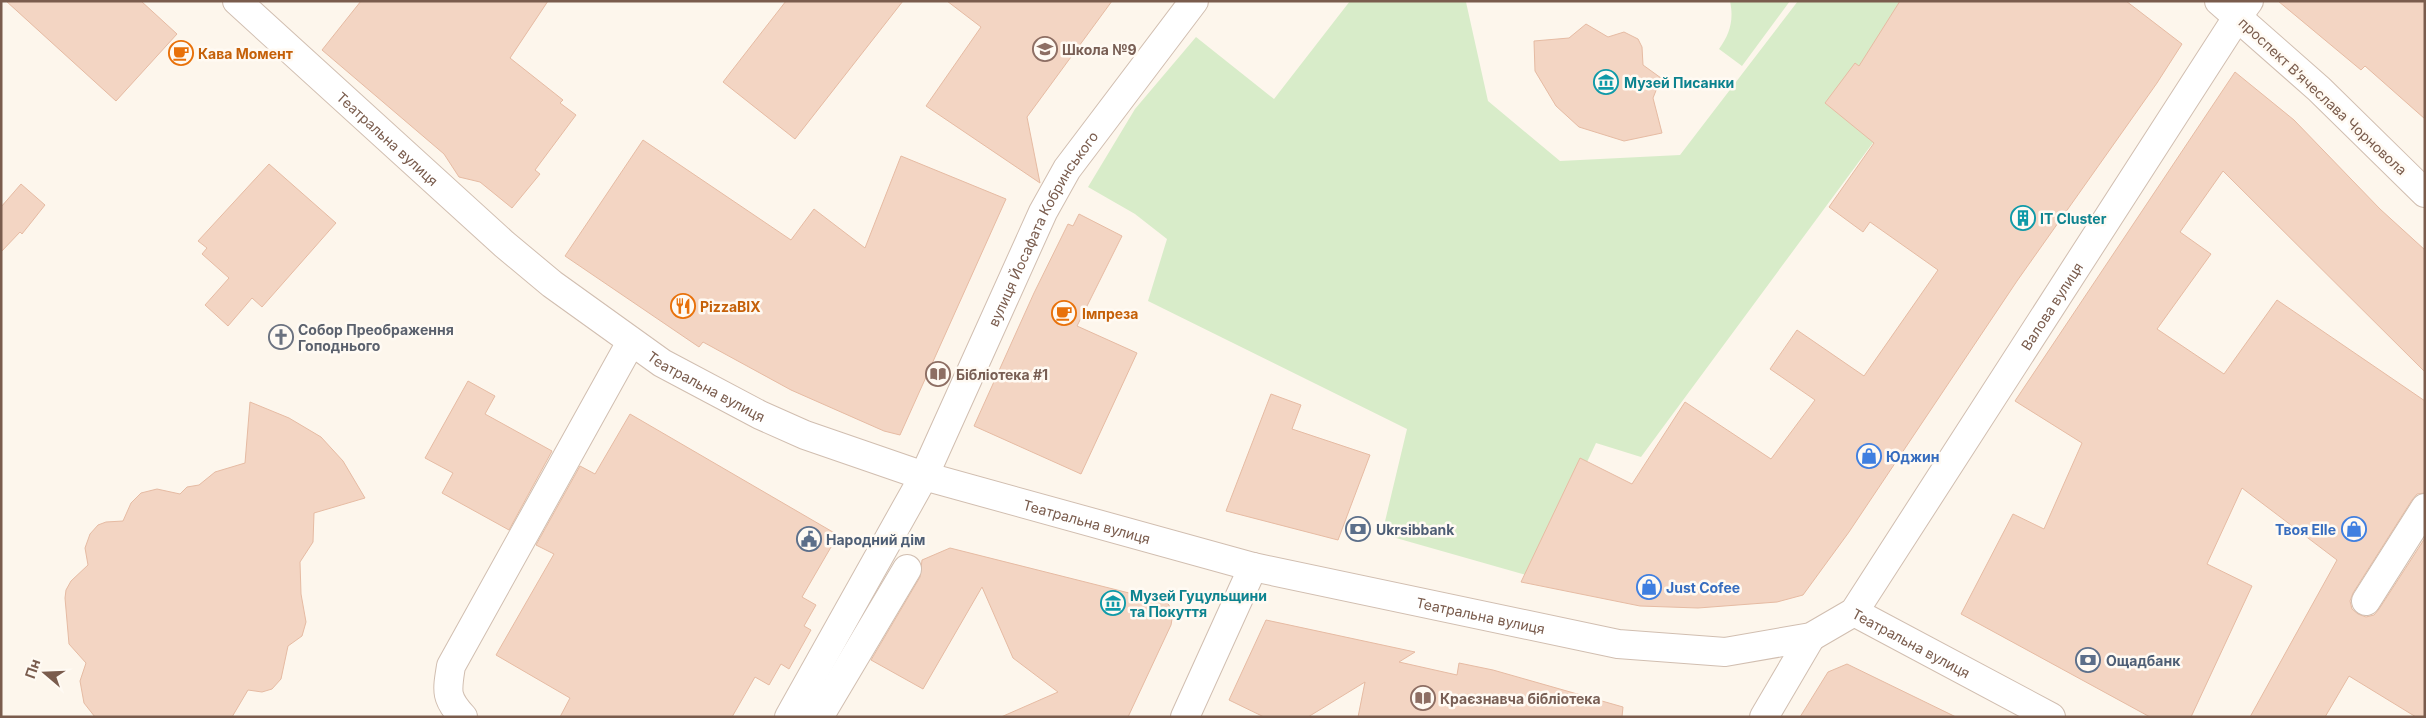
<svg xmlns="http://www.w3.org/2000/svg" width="2426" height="718" font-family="Inter,sans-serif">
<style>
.green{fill:#d8ecc9}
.building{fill:#f3d5c3;stroke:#e6bba3}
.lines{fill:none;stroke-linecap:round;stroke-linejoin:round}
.minor-casing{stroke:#d1beb0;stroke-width:30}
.minor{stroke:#fff;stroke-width:28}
.labels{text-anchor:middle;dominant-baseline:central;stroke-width:5;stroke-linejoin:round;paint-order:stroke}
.education-label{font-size:14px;font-weight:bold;fill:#785e54;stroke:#fffaf3;text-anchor:start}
.food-label{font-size:14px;font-weight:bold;fill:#c56008;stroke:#fffaf3;text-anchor:start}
.culture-label{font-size:14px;font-weight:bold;fill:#0d838f;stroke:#fffaf3;text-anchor:start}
.street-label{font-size:14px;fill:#7a5c4d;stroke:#fffaf3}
.worship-label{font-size:14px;font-weight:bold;fill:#5b616d;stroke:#fffaf3;text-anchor:start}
.shop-label{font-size:14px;font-weight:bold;fill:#366cbe;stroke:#fffaf3;text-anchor:start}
.service-label{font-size:14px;font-weight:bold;fill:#4e5e75;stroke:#fffaf3;text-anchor:start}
</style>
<rect width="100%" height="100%" fill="#fdf6ec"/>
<g class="green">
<path d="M1350,1L1466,2L1488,101L1560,161L1680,155L1798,1H1942L1965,18L1641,457L1596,443L1533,577L1382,534L1407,429L1148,301L1167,239L1135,214L1088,187L1135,109L1196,37L1274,99Z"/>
<path d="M1730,1H1790L1742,66L1719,49C1730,34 1734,20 1730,1Z"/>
</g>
<g class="building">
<path d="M6,1H141L177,34L116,101Z"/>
<path d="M361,1H548L510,58L563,100L560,103L576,115L535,170L540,174L512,208L480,182L459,177L444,154L322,50Z"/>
<path d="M786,1H903L795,139L723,82Z"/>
<path d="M947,1H1112L1027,117L1040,183L926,106L981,27Z"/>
<path d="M1900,1H2126L2182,44L2157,83L2017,281L1849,532L1803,595L1777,602L1698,608L1640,606L1521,582L1580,458L1632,484L1685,402L1771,459L1815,400L1770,369L1797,330L1864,376L1938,270L1870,222L1863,232L1829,207L1874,143L1825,103L1855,63L1859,66Z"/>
<path d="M2278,1H2425V119L2365,66L2361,70Z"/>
<path d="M1586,24L1608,37L1624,32L1638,39L1642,47L1643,65L1661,78L1653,98L1662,133L1624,141L1579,127L1556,106L1535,71L1534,41L1569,38Z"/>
<path d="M2235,72L2294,120L2380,209L2425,250V372L2223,171L2180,232L2211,254L2157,329L2224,374L2277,300L2425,401V493L2417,494L2412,500L2353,593L2350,601L2352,609L2358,614L2366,617L2374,615L2379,609L2425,538V717H2416L2349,676L2325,717H2250L2337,560L2242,488L2207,564L2252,586L2191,717H2150L1961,614L2013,514L2044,529L2082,443L2015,401Z"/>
<path d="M643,140L791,240L814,209L865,248L901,156L1006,199L900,435L884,431L791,390L703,342L699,347L565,256Z"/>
<path d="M269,164L336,223L262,307L252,298L228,326L205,305L229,278L202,254L207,248L198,241Z"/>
<path d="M21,184L45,205L22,234L20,232L1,252V207Z"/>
<path d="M1079,214L1122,236L1077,326L1137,353L1081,474L974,426L1034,293L1068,224L1073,226Z"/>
<path d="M468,381L495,396L485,414L552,451L509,530L442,493L453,473L425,458Z"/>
<path d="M1271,394L1301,405L1292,429L1370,455L1338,540L1226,511Z"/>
<path d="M250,402L289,418L321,437L343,461L365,498L314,513L313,542L300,562L301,594L306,622L302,636L288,646L281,679L272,689L262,692L248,690L232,717H95L84,703L80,681L86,663L69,644L65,598L66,590L71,581L88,565L85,548L90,534L98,525L106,522L123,521L131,503L141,493L157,489L180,494L187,487L199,485L215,472L245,463Z"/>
<path d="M630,414L838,535L802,597L816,605L804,626L811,630L789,669L781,664L769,685L755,677L732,717H560L570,698L496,655L554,554L536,545L580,466L595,474Z"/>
<path d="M950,548L1133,594L1159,596L1169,605L1172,619L1171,625L1128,717H1001L1058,692L1013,658L982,587L923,689L871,660L920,577L922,560Z"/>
<path d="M1266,620L1415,652L1399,662L1457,675L1459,663L1493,670L1623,707L1622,717H1358L1365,682L1308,717H1264L1229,700Z"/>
<path d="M1847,664L1956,717H1800L1828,672Z"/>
</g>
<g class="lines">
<defs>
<g id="minor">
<path id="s1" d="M237,1L504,244L552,284L662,363L760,415L805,435L924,476L1253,567L1618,644L1725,652L1811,637L1854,612L2238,16L2249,1"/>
<path d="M2219,1L2319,89L2425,193"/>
<path d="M2366,601L2425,508"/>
<path id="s2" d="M1854,612L2051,717"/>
<path d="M463,717C445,698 447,691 451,666L631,342"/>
<path id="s3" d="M789,717L924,476L1043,212L1067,169L1194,1"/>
<path d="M819,717L907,569"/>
<path d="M1185,717L1253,567"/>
<path d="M1764,717L1811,637"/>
</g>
</defs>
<use href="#minor" class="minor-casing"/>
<use href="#minor" class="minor"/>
</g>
<defs>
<symbol id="school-ring" viewBox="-11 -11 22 22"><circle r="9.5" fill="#fffaf3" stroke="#8d6e63" stroke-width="1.5"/><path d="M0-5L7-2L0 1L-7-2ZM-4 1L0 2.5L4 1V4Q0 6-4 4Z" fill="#8d6e63"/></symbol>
<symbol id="cafe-ring" viewBox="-11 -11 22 22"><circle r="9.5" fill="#fffaf3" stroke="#e8710a" stroke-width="1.5"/><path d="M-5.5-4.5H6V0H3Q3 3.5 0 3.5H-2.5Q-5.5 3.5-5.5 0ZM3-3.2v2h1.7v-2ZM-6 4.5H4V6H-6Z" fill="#e8710a"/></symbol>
<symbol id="museum-ring" viewBox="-11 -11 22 22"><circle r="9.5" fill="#fffaf3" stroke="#0f9aa8" stroke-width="1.5"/><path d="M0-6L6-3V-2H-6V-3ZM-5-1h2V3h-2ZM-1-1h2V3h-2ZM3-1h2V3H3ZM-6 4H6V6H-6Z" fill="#0f9aa8"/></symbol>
<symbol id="building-ring" viewBox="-11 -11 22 22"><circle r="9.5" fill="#fffaf3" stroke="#0f9aa8" stroke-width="1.5"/><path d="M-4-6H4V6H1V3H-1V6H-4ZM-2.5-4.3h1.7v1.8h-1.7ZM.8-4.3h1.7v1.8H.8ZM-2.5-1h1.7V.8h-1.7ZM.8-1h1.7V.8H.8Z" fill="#0f9aa8"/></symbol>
<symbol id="restaurant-ring" viewBox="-11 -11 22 22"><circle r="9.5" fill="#fffaf3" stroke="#e8710a" stroke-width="1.5"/><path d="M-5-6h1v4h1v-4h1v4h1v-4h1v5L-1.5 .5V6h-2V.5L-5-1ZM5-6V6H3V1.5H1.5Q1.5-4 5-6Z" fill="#e8710a"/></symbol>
<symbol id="church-ring" viewBox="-11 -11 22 22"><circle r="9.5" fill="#fffaf3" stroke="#6b7280" stroke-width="1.5"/><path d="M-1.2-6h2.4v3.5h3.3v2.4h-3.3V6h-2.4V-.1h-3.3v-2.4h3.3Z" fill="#6b7280"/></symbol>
<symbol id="library-ring" viewBox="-11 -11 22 22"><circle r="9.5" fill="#fffaf3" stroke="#8d6e63" stroke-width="1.5"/><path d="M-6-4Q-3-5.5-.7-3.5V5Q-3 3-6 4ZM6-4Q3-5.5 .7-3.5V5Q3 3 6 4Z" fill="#8d6e63"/></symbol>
<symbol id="shop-ring" viewBox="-11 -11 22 22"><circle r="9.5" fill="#fffaf3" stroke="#3f7fe0" stroke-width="1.5"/><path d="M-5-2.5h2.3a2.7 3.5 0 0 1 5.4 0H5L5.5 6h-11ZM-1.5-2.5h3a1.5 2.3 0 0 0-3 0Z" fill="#3f7fe0"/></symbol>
<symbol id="bank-ring" viewBox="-11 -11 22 22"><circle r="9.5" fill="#fffaf3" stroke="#5c6f8a" stroke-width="1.5"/><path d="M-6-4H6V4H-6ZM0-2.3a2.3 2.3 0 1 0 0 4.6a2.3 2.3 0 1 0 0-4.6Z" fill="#5c6f8a"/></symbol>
<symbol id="civic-ring" viewBox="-11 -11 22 22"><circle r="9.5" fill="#fffaf3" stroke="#5c6f8a" stroke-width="1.5"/><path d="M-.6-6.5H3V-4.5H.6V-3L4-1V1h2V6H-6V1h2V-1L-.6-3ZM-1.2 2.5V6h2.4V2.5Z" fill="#5c6f8a"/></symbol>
</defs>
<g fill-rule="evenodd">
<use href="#school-ring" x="1031" y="35" width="28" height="28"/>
<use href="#cafe-ring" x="167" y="39" width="28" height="28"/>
<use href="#museum-ring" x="1592" y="68" width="28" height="28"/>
<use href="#building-ring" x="2009" y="204" width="28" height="28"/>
<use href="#restaurant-ring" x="669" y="292" width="28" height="28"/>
<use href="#cafe-ring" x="1050" y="299" width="28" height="28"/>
<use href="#church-ring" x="267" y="323" width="28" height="28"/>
<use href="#library-ring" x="924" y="360" width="28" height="28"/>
<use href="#shop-ring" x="1855" y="442" width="28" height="28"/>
<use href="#bank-ring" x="1344" y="515" width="28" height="28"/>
<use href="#shop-ring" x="2340" y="515" width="28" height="28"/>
<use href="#civic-ring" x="795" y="525" width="28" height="28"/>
<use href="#shop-ring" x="1635" y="573" width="28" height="28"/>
<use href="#museum-ring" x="1099" y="589" width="28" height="28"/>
<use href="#bank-ring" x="2074" y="646" width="28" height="28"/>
<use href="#library-ring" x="1409" y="684" width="28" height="28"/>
</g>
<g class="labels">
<g class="education-label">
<text x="1062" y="49">Школа №9</text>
<text x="956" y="374">Бібліотека #1</text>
<text x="1440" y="698">Краєзнавча бібліотека</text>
</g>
<g class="food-label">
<text x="198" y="53">Кава Момент</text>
<text x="700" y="306">PizzaBIX</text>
<text x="1082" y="313">Імпреза</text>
</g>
<g class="culture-label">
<text x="1624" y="82">Музей Писанки</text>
<text x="2040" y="218">IT Cluster</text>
<text x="1130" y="595">Музей Гуцульщини<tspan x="1130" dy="16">та Покуття</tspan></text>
</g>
<g class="street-label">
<text transform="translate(2323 96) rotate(43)">проспект Вʼячеслава Чорновола</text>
<text stroke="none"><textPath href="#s1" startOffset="204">Театральна вулиця</textPath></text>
<text stroke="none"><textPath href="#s3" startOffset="551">вулиця Йосафата Кобринського</textPath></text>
<text stroke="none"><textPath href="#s1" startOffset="2168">Валова вулиця</textPath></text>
<text stroke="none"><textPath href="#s1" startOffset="609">Театральна вулиця</textPath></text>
<text stroke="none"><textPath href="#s1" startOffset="1014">Театральна вулиця</textPath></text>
<text stroke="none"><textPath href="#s1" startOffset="1419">Театральна вулиця</textPath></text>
<text stroke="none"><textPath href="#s2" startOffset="65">Театральна вулиця</textPath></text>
</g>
<g class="worship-label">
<text x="298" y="329">Собор Преображення<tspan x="298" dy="16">Гоподнього</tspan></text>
</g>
<g class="shop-label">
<text x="1886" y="456">Юджин</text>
<text x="2336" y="529" text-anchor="end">Твоя Elle</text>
<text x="1666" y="587">Just Cofee</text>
</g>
<g class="service-label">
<text x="1376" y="529">Ukrsibbank</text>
<text x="826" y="539">Народний дім</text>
<text x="2106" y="660">Ощадбанк</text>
</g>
</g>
<rect width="2426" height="718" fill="none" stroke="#7a5c4d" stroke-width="5"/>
<g transform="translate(45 673) rotate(289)" stroke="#fffaf3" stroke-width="4" paint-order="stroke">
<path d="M0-4L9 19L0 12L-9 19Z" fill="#7a5c4d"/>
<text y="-8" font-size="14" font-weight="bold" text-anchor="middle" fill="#7a5c4d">Пн</text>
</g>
</svg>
